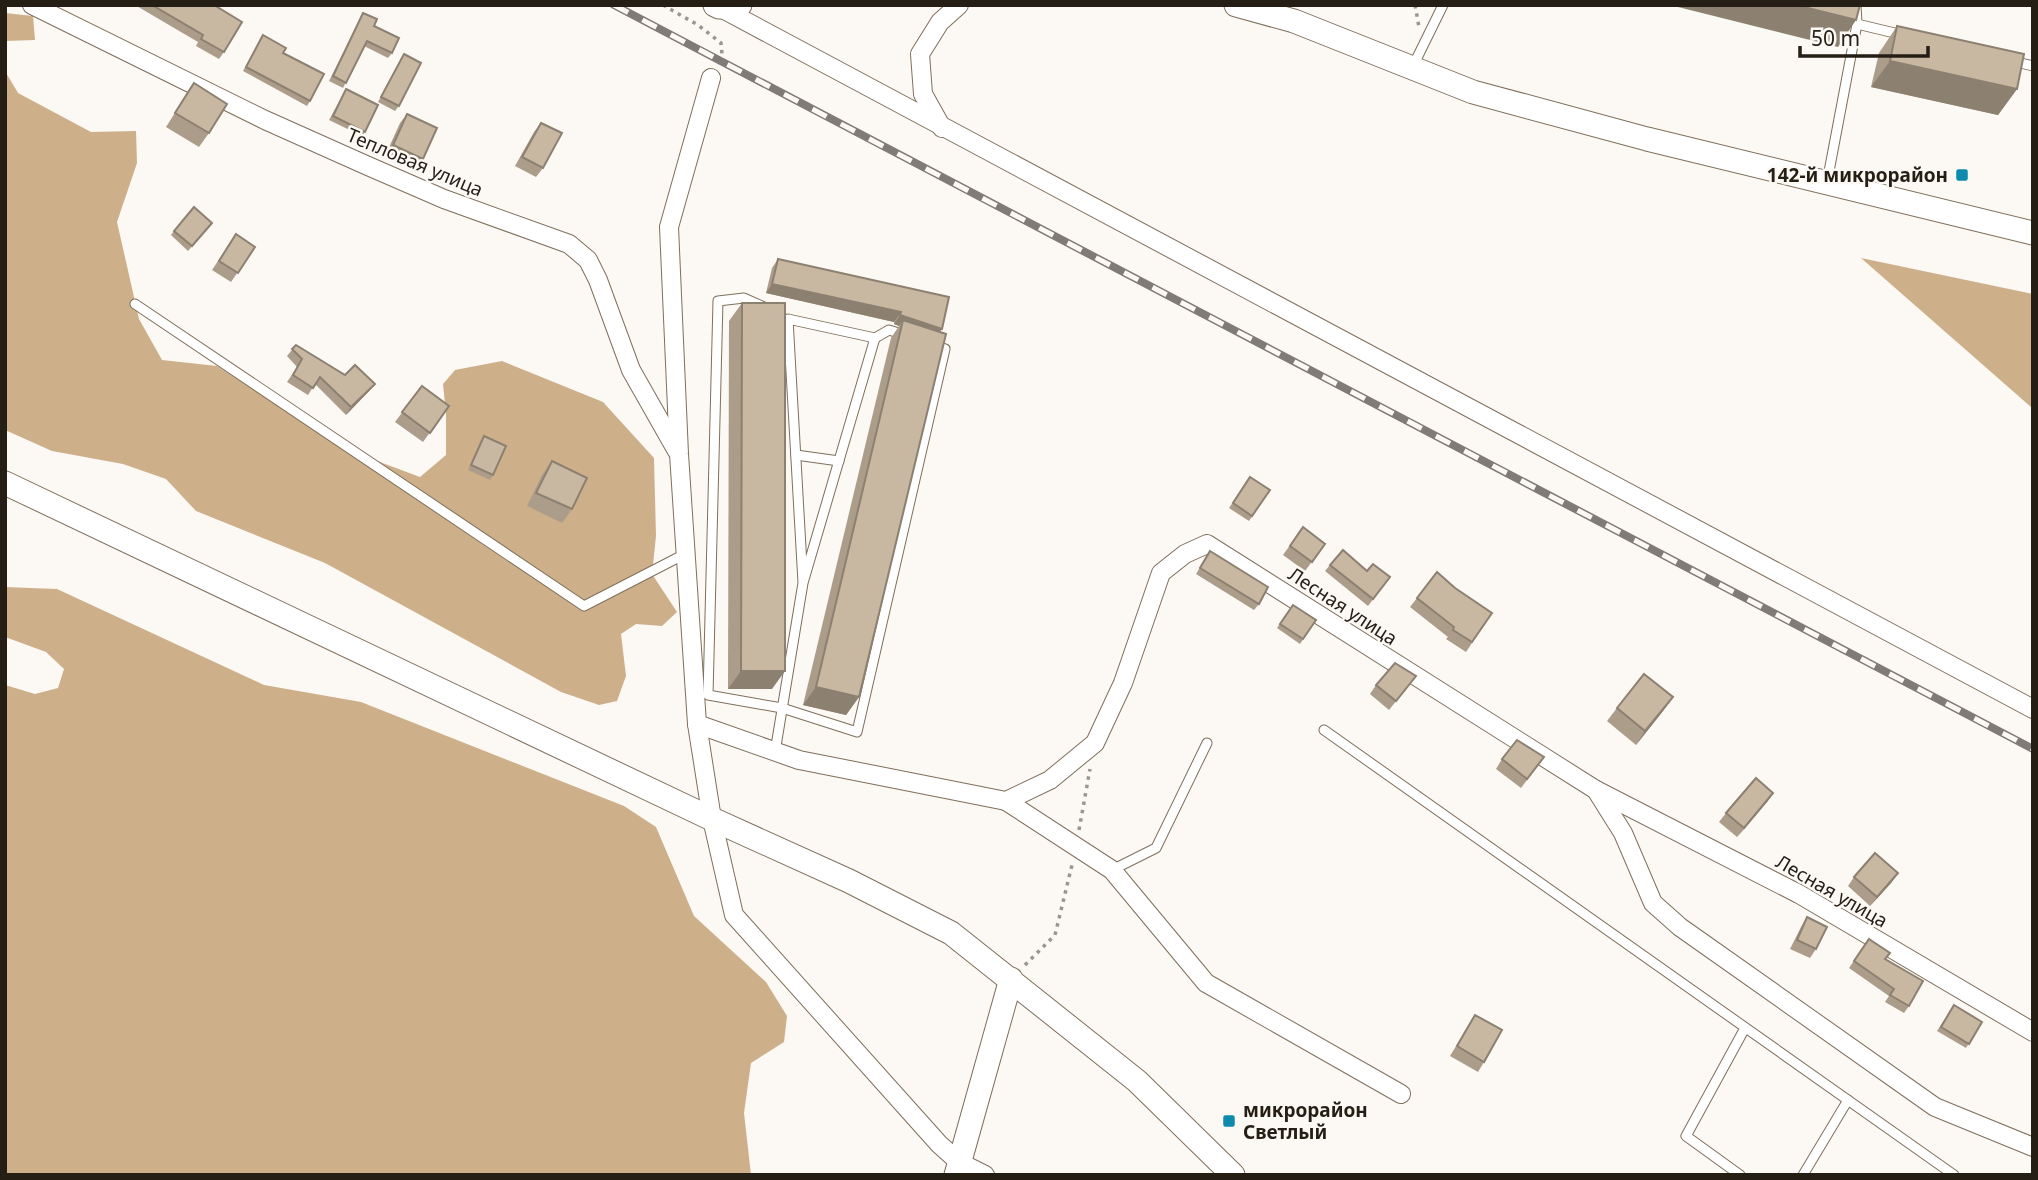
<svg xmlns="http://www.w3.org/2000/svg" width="2038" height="1180" font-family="'Noto Sans',sans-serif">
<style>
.forest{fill:#cdb08a}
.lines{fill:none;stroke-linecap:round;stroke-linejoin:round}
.service-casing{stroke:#7f6f5b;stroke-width:11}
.minor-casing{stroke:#7f6f5b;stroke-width:20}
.tertiary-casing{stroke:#7f6f5b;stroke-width:25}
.path{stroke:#9a968f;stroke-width:3.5;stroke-dasharray:3.5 5;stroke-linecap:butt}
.service{stroke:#fff;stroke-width:9}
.minor{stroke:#fff;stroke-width:18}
.tertiary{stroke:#fff;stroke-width:23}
.rail-casing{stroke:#817b75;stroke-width:8}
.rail{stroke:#fcf8f4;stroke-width:5;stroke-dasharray:16;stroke-linecap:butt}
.wall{fill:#ac9d8a}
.shaded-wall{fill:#8c8071}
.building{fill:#c8b7a1;stroke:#8c8071;stroke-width:2}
.poi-dot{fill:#0d8aac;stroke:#fcf8f4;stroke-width:2.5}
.labels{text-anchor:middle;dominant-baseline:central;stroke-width:5;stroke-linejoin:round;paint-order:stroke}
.street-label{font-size:19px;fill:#241e15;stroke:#fcf8f4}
.poi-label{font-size:19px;font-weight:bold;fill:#241e15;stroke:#fcf8f4;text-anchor:end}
</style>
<rect width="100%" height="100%" fill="#fcf8f4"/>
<g class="forest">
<path d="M5,13L33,16L35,40L5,41Z"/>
<path d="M5,71L18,93L91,132L136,131L137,163L117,222L139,319L162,360L217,366L345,449L420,477L446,455V414L443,384L455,370L502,361L603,402L654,458L656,536L652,574L677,612L662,626L636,624L621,634L626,676L617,701L599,705L561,692L325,563L196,511L166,479L123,464L52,451L5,430Z"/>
<path d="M1861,258L2033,294V408L2031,407Z"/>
<path d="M5,587L57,589L264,685L361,702L624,806L656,827L694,916L766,982L787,1016L784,1042L751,1063L744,1113L751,1175H5V685L35,694L58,688L64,669L46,652L5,637Z"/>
</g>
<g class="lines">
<defs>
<g id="service">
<path d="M1857,24L1903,35"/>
<path d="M2012,61L2033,66"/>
<path d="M1413,66L1443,5"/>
<path d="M1827,182L1857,24L1856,5"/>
<path d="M135,304L584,606L685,554"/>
<path d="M764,307L744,298L718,301L708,695L782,708L857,732L945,349L932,344"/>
<path d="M875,338L889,330L905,335"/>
<path d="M796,455L839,461"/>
<path d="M1324,730L1954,1175"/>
<path d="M775,752L803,583L875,338L788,319L803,583"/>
<path d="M1112,870L1156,848L1207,743"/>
<path d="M1740,1175L1686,1136L1745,1028"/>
<path d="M1803,1175L1848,1100"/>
</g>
<g id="minor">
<path d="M32,5L265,120L368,166L444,199L569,244L588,260L598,280L631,370L677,451"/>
<path d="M719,7L2033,709"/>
<path d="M711,78L669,227L679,454L697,724L712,819L734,915L939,1144L959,1162L985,1175"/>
<path d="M942,128L923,94L920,54L940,22L959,5"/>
<path d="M697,724L799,760L1006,801L1050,780L1095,743L1123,683L1161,573L1185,554L1207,544L1596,790L1799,894L2033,1032"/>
<path d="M1596,790L1623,833L1653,903L1680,927L1935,1107L2033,1147"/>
<path d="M1006,801L1112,870L1206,983L1401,1094"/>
</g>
<g id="tertiary">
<path d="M715,5L719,7L740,5"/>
<path d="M1236,5L1294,21L1473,92L1647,139L2033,233"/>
<path d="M5,483L712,819L849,881L951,933L1137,1081L1233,1175"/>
<path d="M956,1175L1011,979"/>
</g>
</defs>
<use href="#service" class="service-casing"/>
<use href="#minor" class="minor-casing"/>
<use href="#tertiary" class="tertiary-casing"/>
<g class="path">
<path d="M663,5L698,25L721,43L722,54L717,63"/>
<path d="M1415,5L1419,27"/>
<path d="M1079,830L1090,769"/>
<path d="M1025,965L1055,935L1072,865"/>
</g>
<use href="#service" class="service"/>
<use href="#minor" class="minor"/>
<use href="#tertiary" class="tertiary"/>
<defs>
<path id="rail" d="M614,5L2033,749"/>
</defs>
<use href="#rail" class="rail-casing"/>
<use href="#rail" class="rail"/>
</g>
<g class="wall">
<path d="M135,5H214L224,52L219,59L196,46L198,42Z"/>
<path d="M363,13L392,53L388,58L364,46L343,88L329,81Z"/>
<path d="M1897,26L2017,89L1998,115L1871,87L1879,53Z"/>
<path d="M263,35L283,53L310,101L307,106L243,71Z"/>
<path d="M404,54L399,106L395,111L378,102Z"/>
<path d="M194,83L209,133L199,147L166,127Z"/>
<path d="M346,89L365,132L362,136L329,120Z"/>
<path d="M407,114L423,159L417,168L386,154L400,123Z"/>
<path d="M541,123L543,168L536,177L515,166L534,132Z"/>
<path d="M212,223L188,251L171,235L174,231Z"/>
<path d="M236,234L255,247L231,282L212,270Z"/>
<path d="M778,259L949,297L940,332L859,697L846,715L803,705L891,338L899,326L894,324V322L766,293L772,268Z"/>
<path d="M742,303L772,689H728L729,321Z"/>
<path d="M296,345L345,375L375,384L369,391L346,415L315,384L308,395L287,382L297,367L287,356Z"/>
<path d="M422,386L449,406L423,442L395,422Z"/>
<path d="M484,436L493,475L490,480L468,470L481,440Z"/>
<path d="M552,461L572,509L562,523L527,506L542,475Z"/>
<path d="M1250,477L1270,490L1249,521L1229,508Z"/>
<path d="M1303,527L1325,544L1305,571L1283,555Z"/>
<path d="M1210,551L1259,604L1254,610L1196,574Z"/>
<path d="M1330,565L1367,571L1390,577L1368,606L1325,571Z"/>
<path d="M1455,588L1492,613L1466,652L1446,639L1448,637L1410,607L1417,598Z"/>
<path d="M1293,605L1316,620L1300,644L1277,628Z"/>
<path d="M1376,685H1409L1389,710L1370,694Z"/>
<path d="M1673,697L1663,711L1636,745L1607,721L1617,708Z"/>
<path d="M1544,757L1521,788L1496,769L1502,759Z"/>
<path d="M1773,793L1767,802L1737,837L1719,822L1726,813Z"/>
<path d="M1898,873L1891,883L1870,906L1848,886L1854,877Z"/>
<path d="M1807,917L1816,949L1810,958L1790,949L1801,927Z"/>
<path d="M1869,939L1885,959L1909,1006L1904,1013L1885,1002L1889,996L1849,968Z"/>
<path d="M1954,1005L1982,1022L1966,1048L1937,1031Z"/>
<path d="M1475,1015L1484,1062L1478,1072L1450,1056Z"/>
</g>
<g class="shaded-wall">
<path d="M1680,5H1796L1856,20L1838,47L1678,7Z"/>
<path d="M1890,61L2017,89L1998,115L1871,87Z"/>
<path d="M772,284L901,312L894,322L766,293Z"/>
<path d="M900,315L942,329L935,338L903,320L899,326L894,324Z"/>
<path d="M375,384L369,391L346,415L351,407Z"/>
<path d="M741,671H785L772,689H728Z"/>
<path d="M816,687L859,697L846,715L803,705Z"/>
<path d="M1673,697L1663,711L1636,745L1645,731Z"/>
<path d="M1773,793L1767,802L1737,837L1744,828Z"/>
<path d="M1898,873L1891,883L1870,906L1877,897Z"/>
</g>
<g class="building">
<path d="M152,5H214L242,22L224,52L201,39L203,35Z"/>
<path d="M1796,5H1860L1856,20Z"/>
<path d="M363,13L377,19L374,26L399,38L392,53L367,41L346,83L333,76Z"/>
<path d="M1897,26L2024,54L2017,89L1890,61Z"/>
<path d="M263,35L286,48L283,53L324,74L310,101L246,67Z"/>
<path d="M404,54L421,63L399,106L381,97Z"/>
<path d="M194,83L227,104L209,133L175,113Z"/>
<path d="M346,89L378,105L365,132L333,116Z"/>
<path d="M407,114L437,128L423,159L393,145Z"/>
<path d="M541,123L562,133L543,168L522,157Z"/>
<path d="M194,207L212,223L192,246L174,231Z"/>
<path d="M236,234L255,247L238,273L219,261Z"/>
<path d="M778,259L949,297L942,329L900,315L901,312L772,284Z"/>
<path d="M742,303H785V671H741Z"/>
<path d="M903,320L946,334L859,697L816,687Z"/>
<path d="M296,345L345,375L355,365L375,384L351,407L320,377L313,388L293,375L302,359L292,349Z"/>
<path d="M422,386L449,406L430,433L402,412Z"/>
<path d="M484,436L506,446L493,475L471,465Z"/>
<path d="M552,461L587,478L572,509L536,493Z"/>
<path d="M1250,477L1270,490L1252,516L1233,503Z"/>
<path d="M1303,527L1325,544L1312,562L1290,546Z"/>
<path d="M1343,550L1367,571L1373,564L1390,577L1373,599L1330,565Z"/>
<path d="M1210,551L1268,587L1259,604L1200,568Z"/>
<path d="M1437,572L1455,588L1492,613L1472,642L1453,630L1454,627L1417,598Z"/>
<path d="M1293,605L1316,620L1303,639L1280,624Z"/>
<path d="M1395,663L1416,676L1396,701L1376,685Z"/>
<path d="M1644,674L1673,697L1645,731L1617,708Z"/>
<path d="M1517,740L1544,757L1527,779L1502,759Z"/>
<path d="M1756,778L1773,793L1744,828L1726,813Z"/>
<path d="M1875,853L1898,873L1877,897L1854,877Z"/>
<path d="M1807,917L1827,927L1816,949L1797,940Z"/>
<path d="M1869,939L1890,953L1885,959L1923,981L1909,1006L1890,995L1894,989L1854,961Z"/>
<path d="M1954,1005L1982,1022L1969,1044L1941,1027Z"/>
<path d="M1475,1015L1502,1030L1484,1062L1457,1046Z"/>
</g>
<g class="poi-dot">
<rect x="1955" y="168" width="14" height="14" rx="3.5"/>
<rect x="1222" y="1114" width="14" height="14" rx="3.5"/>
</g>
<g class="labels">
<g class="street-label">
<text transform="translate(415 162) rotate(23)">Тепловая улица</text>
<text transform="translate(1343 606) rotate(33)">Лесная улица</text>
<text transform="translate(1832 891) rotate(30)">Лесная улица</text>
</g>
<g class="poi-label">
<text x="1948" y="175">142-й микрорайон</text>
<text x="1243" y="1110" text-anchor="start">микрорайон<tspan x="1243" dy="22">Светлый</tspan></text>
</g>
</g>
<rect width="2038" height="1180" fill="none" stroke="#241e15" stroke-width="14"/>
<path d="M1800 46v10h128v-10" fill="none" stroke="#241e15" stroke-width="3.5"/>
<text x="1811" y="46" font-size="21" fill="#241e15" stroke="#fcf8f4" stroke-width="5" paint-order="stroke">50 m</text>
</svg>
